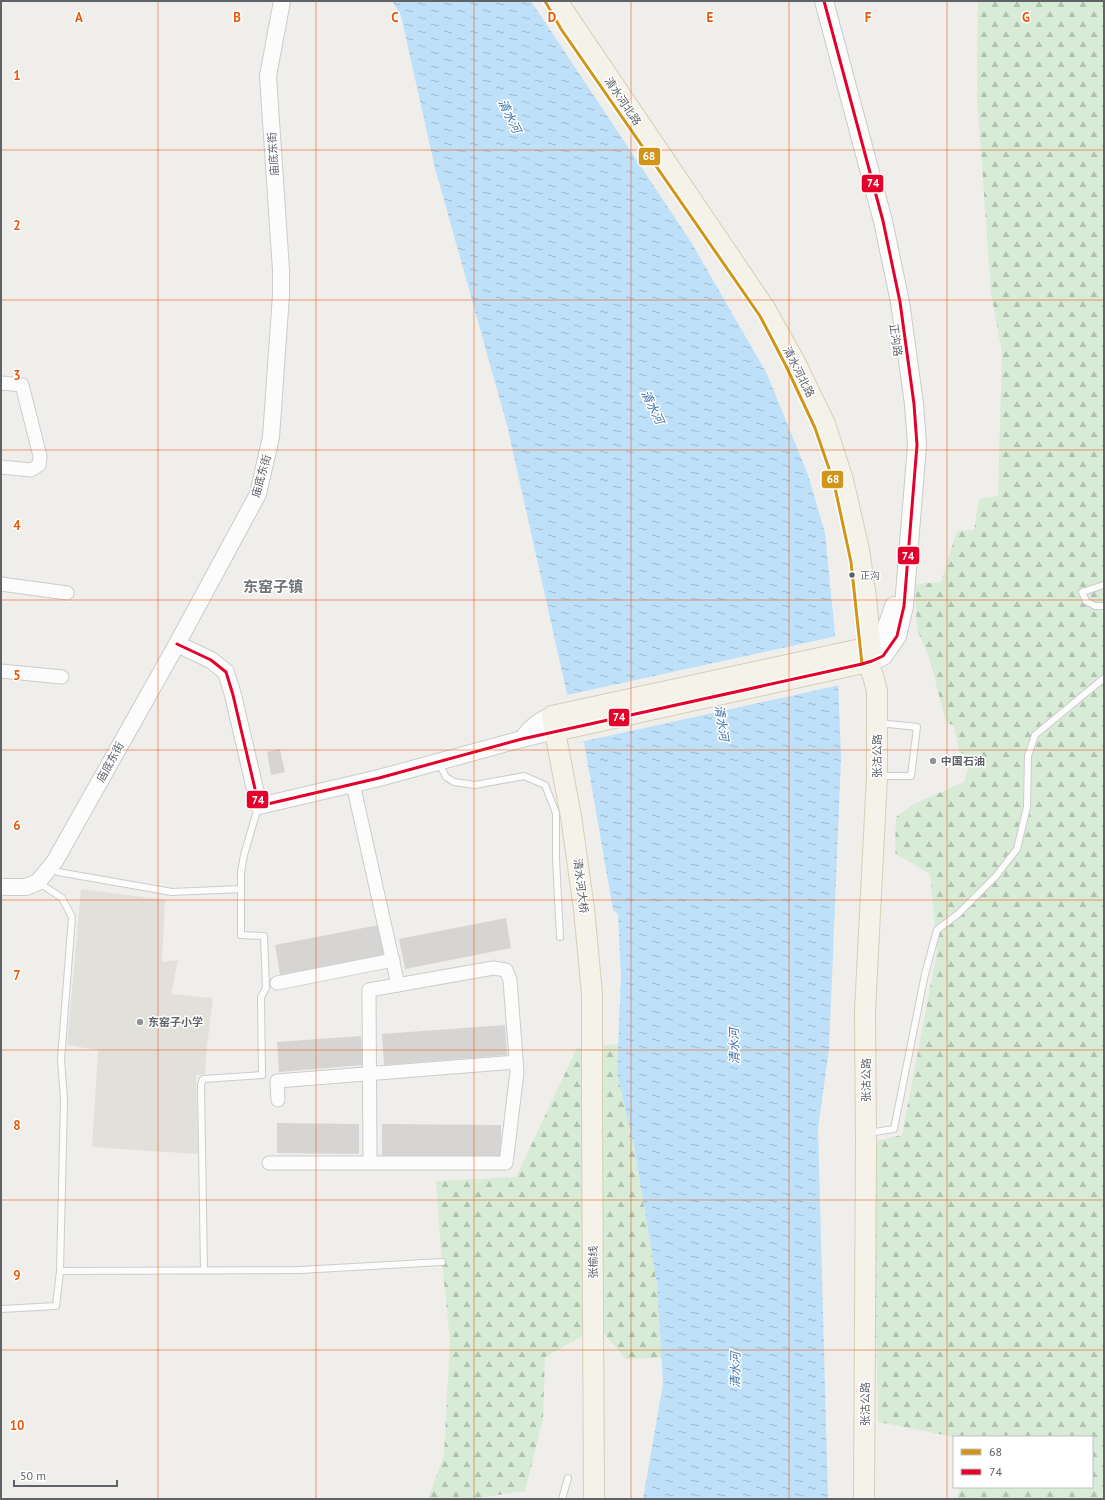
<svg xmlns="http://www.w3.org/2000/svg" width="1105" height="1500" font-family="'PT Sans','Noto Sans SC',sans-serif">
<style>
.education{fill:#e2e0da}
.forest{fill:url(#forest-firs)}
.water{fill:url(#water-ripples)}
.pier{fill:#efeeea}
.building{fill:#d6d5d3}
.lines{fill:none;stroke-linecap:round;stroke-linejoin:round}
.service-casing{stroke:#cbcccc;stroke-width:8}
.minor-casing{stroke:#cbcccc;stroke-width:15}
.tertiary-casing{stroke:#cbcccc;stroke-width:18}
.secondary-casing{stroke:#cacacb;stroke-width:20}
.primary-casing{stroke:#d7ceb8;stroke-width:22}
.service{stroke:#fdfcfc;stroke-width:6}
.minor{stroke:#fdfcfc;stroke-width:13}
.tertiary{stroke:#fdfcfc;stroke-width:16}
.secondary{stroke:#fdfcfc;stroke-width:18}
.primary{stroke:#f4f2e9;stroke-width:20}
.bus-1-casing{stroke:#fff;stroke-width:6}
.bus-2-casing{stroke:#fff;stroke-width:6}
.bus-1{stroke:#d1951a;stroke-width:3}
.bus-2{stroke:#e4002b;stroke-width:3}
.grid{fill:none;stroke:#e8590c;stroke-width:1;stroke-opacity:0.55}
.bus-dot{fill:#5f6368;stroke:#fff;stroke-width:1.5}
.poi-dot{fill:#919496;stroke:#fff;stroke-width:1.5}
.labels{text-anchor:middle;dominant-baseline:central;stroke-width:3;stroke-linejoin:round;paint-order:stroke}
.bus-label{font-size:10px;fill:#5f6368;stroke:#fff;text-anchor:start}
.street-label{font-size:11px;fill:#5f6368;stroke:#fff}
.poi-label{font-size:11px;font-weight:bold;fill:#5f6368;stroke:#fff;text-anchor:start}
.water-label{font-size:12px;font-style:italic;fill:#4174aa;stroke:#fff}
.district-label{font-size:15px;font-weight:bold;fill:#70757a;stroke:#fff}
.grid-label{font-size:13px;text-anchor:middle;font-weight:bold;fill:#e8590c;stroke:#fff;stroke-width:3;stroke-linejoin:round;paint-order:stroke}
.line-badge{stroke:#fff;stroke-width:1.5}
.badge-label{font-size:11px;text-anchor:middle;font-weight:bold;fill:#fff}
</style>
<defs>
<pattern id="forest-firs" width="22" height="20" patternUnits="userSpaceOnUse"><rect width="22" height="20" fill="#d8ebd6"/><path d="M5 1l3.5 6h-7zM16 11l3.5 6h-7z" fill="#b2c2b1"/></pattern>
<pattern id="water-ripples" width="26" height="14" patternUnits="userSpaceOnUse"><rect width="26" height="14" fill="#bfe0f9"/><path d="M2 4q2-2 4 0t4 0M15 11q2-2 4 0t4 0" fill="none" stroke="#9eb9cd"/></pattern>
</defs>
<rect width="100%" height="100%" fill="#efeeea"/>
<path class="education" d="M81,889L165,900L162,962L178,960L171,994L213,998L206,1054L205,1074L196,1075L198,1154L92,1147L98,1050L67,1045Z"/>
<g class="forest">
<path d="M978,1H1104V1499H958L959,1487H1092V1437H955L878,1422L872,1142L902,1135L937,952L930,874L895,853L896,817L914,804L964,782L971,759L959,751L954,725L946,723L930,660L917,629L915,584L941,582L957,531L974,530L979,499L998,496L1002,353L991,293L977,95Z"/>
<path d="M618,1044L617,1074L634,1146L657,1284L662,1358L626,1359L598,1327L545,1357L543,1419L525,1491L472,1499H428L444,1455L450,1340L442,1262L436,1181L516,1177L577,1048Z"/>
</g>
<path class="water" d="M392,1H531L691,242L767,374L808,475L825,533L837,654L841,758L829,1049L818,1129L828,1499H643L663,1384L657,1284L634,1146L617,1074L621,976L618,914L613,910L584,742L576,743L571,712L507,425L435,168L401,16Z"/>
<path class="pier" d="M837,636L840,685L576,743L567,695Z"/>
<g class="building">
<path d="M280,749L285,772L271,775L267,752Z"/>
<path d="M506,918L511,948L405,969L399,939Z"/>
<path d="M379,925L385,955L280,975L275,945Z"/>
<path d="M505,1025L507,1055L384,1065L382,1034Z"/>
<path d="M361,1036L363,1065L279,1072L277,1042Z"/>
<path d="M277,1123L359,1124V1154L277,1153Z"/>
<path d="M382,1124L501,1125V1157L382,1156Z"/>
</g>
<g class="lines">
<defs>
<g id="service">
<path d="M1104,585L1082,592L1086,601L1095,606H1104"/>
<path d="M439,763L446,777L454,782L475,785L524,776L545,785L556,813V859L560,937"/>
<path d="M879,776H911L917,727L879,723"/>
<path d="M49,868L58,872L172,892L241,889"/>
<path d="M38,882L62,898L72,917L61,1059L64,1100L60,1271"/>
<path d="M868,1133L894,1129L925,974L937,930L958,914L996,876L1017,849L1027,807L1028,756L1035,735L1104,678"/>
<path d="M204,1270L201,1085L203,1079L262,1075L261,997L266,988L264,936L241,935V872L244,855L258,807"/>
<path d="M1,1309L56,1306L60,1271L300,1270L442,1262"/>
<path d="M562,1499L568,1478"/>
</g>
<g id="minor">
<path d="M1,383L22,385L40,456L39,465L31,470L1,467"/>
<path d="M1,584L67,593"/>
<path d="M1,671L62,677"/>
<path d="M353,784L398,985"/>
<path d="M277,983L393,960"/>
<path d="M278,1100L277,1081L516,1062"/>
<path d="M269,1163H506L517,1072L510,980L506,970L493,968L369,990L370,1162"/>
</g>
<g id="tertiary">
<path d="M177,644L211,660L226,672L233,695L259,806L379,778L522,739L555,731"/>
<path d="M522,739C530,728 539,719 552,716"/>
<path d="M1,887H26L38,882L55,861L177,644L258,494L271,437L281,295V270L268,76L282,1"/>
</g>
<g id="secondary">
<path d="M824,1L883,221L900,302L914,404L917,445L904,606L897,636L883,656L872,661"/>
<path d="M870,647C886,634 888,625 894,606"/>
</g>
<g id="primary">
<path d="M555,731L872,661L866,598L859,550L843,480L825,424L795,362L766,310L557,1"/>
<path d="M594,1499L592,1113V994L584,909L571,816L552,716L870,647"/>
<path d="M864,1499L866,1142L865,1011L877,776V691L873,676L868,662"/>
</g>
</defs>
<use href="#service" class="service-casing"/>
<use href="#minor" class="minor-casing"/>
<use href="#tertiary" class="tertiary-casing"/>
<use href="#secondary" class="secondary-casing"/>
<use href="#primary" class="primary-casing"/>
<use href="#service" class="service"/>
<use href="#minor" class="minor"/>
<use href="#tertiary" class="tertiary"/>
<use href="#secondary" class="secondary"/>
<use href="#primary" class="primary"/>
<defs>
<path id="bus-1" d="M545,1L561,29L760,316L786,366L815,428L834,483L851,562L862,664"/>
<path id="bus-2" d="M177,644L211,660L226,672L233,695L259,806L379,778L522,739L862,664L872,661L883,656L897,636L900,623L904,606L917,445L914,404L900,302L883,221L824,1"/>
</defs>
<use href="#bus-1" class="bus-1-casing"/>
<use href="#bus-2" class="bus-2-casing"/>
<use href="#bus-1" class="bus-1"/>
<use href="#bus-2" class="bus-2"/>
</g>
<path class="grid" d="M158,1V1499M316,1V1499M474,1V1499M631,1V1499M789,1V1499M947,1V1499M1,150H1104M1,300H1104M1,450H1104M1,600H1104M1,750H1104M1,900H1104M1,1050H1104M1,1200H1104M1,1350H1104"/>
<circle class="bus-dot" cx="852" cy="575" r="3.5"/>
<g class="poi-dot">
<circle cx="933" cy="761" r="4"/>
<circle cx="140" cy="1022" r="4"/>
</g>
<g class="labels">
<g class="bus-label">
<text x="860" y="575">正沟</text>
</g>
<g class="street-label">
<text transform="translate(623 101) rotate(56)">清水河北路</text>
<text transform="translate(273 154) rotate(-94)">庙底东街</text>
<text transform="translate(896 340) rotate(82)">正沟路</text>
<text transform="translate(799 372) rotate(63)">清水河北路</text>
<text transform="translate(261 476) rotate(-74)">庙底东街</text>
<text transform="translate(877 756) rotate(-90)">张沽公路</text>
<text transform="translate(110 762) rotate(-61)">庙底东街</text>
<text transform="translate(581 886) rotate(83)">清水河大桥</text>
<text transform="translate(866 1080) rotate(-90)">张沽公路</text>
<text transform="translate(593 1262) rotate(-91)">张榆线</text>
<text transform="translate(865 1404) rotate(-90)">张沽公路</text>
</g>
<g class="poi-label">
<text x="941" y="761">中国石油</text>
<text x="148" y="1022">东窑子小学</text>
</g>
<g class="water-label">
<text transform="translate(510 116) rotate(64)">清水河</text>
<text transform="translate(653 407) rotate(64)">清水河</text>
<text transform="translate(722 723) rotate(82)">清水河</text>
<text transform="translate(734 1046) rotate(-91)">清水河</text>
<text transform="translate(735 1370) rotate(-89)">清水河</text>
</g>
<g class="district-label">
<text x="273" y="586">东窑子镇</text>
</g>
</g>
<g class="grid-label">
<text x="79" y="22">A</text>
<text x="237" y="22">B</text>
<text x="395" y="22">C</text>
<text x="552" y="22">D</text>
<text x="710" y="22">E</text>
<text x="868" y="22">F</text>
<text x="1026" y="22">G</text>
<text x="17" y="80">1</text>
<text x="17" y="230">2</text>
<text x="17" y="380">3</text>
<text x="17" y="530">4</text>
<text x="17" y="680">5</text>
<text x="17" y="830">6</text>
<text x="17" y="980">7</text>
<text x="17" y="1130">8</text>
<text x="17" y="1280">9</text>
<text x="17" y="1430">10</text>
</g>
<g class="line-badge">
<rect x="638" y="147" width="23" height="19" rx="4" fill="#d1951a"/>
<rect x="861" y="174" width="23" height="19" rx="4" fill="#e4002b"/>
<rect x="821" y="470" width="23" height="19" rx="4" fill="#d1951a"/>
<rect x="897" y="546" width="23" height="19" rx="4" fill="#e4002b"/>
<rect x="608" y="708" width="22" height="19" rx="4" fill="#e4002b"/>
<rect x="246" y="790" width="23" height="19" rx="4" fill="#e4002b"/>
</g>
<g class="badge-label">
<text x="649" y="160">68</text>
<text x="873" y="187">74</text>
<text x="833" y="483">68</text>
<text x="908" y="560">74</text>
<text x="619" y="721">74</text>
<text x="258" y="804">74</text>
</g>
<rect width="1105" height="1500" fill="none" stroke="#5f6368" stroke-width="4"/>
<rect x="953" y="1436" width="140" height="52" fill="#ffffff" stroke="#bfc1c3"/>
<rect x="961" y="1449" width="20" height="6" fill="#d1951a" stroke="#bfc1c3"/>
<text x="989" y="1456" font-size="12" fill="#5f6368">68</text>
<rect x="961" y="1469" width="20" height="6" fill="#e4002b" stroke="#bfc1c3"/>
<text x="989" y="1476" font-size="12" fill="#5f6368">74</text>
<path d="M14 1480v6h103v-6" fill="none" stroke="#5f6368" stroke-width="2"/>
<text x="20" y="1480" font-size="12" fill="#5f6368" stroke="#ffffff" stroke-width="3" paint-order="stroke">50 m</text>
</svg>
